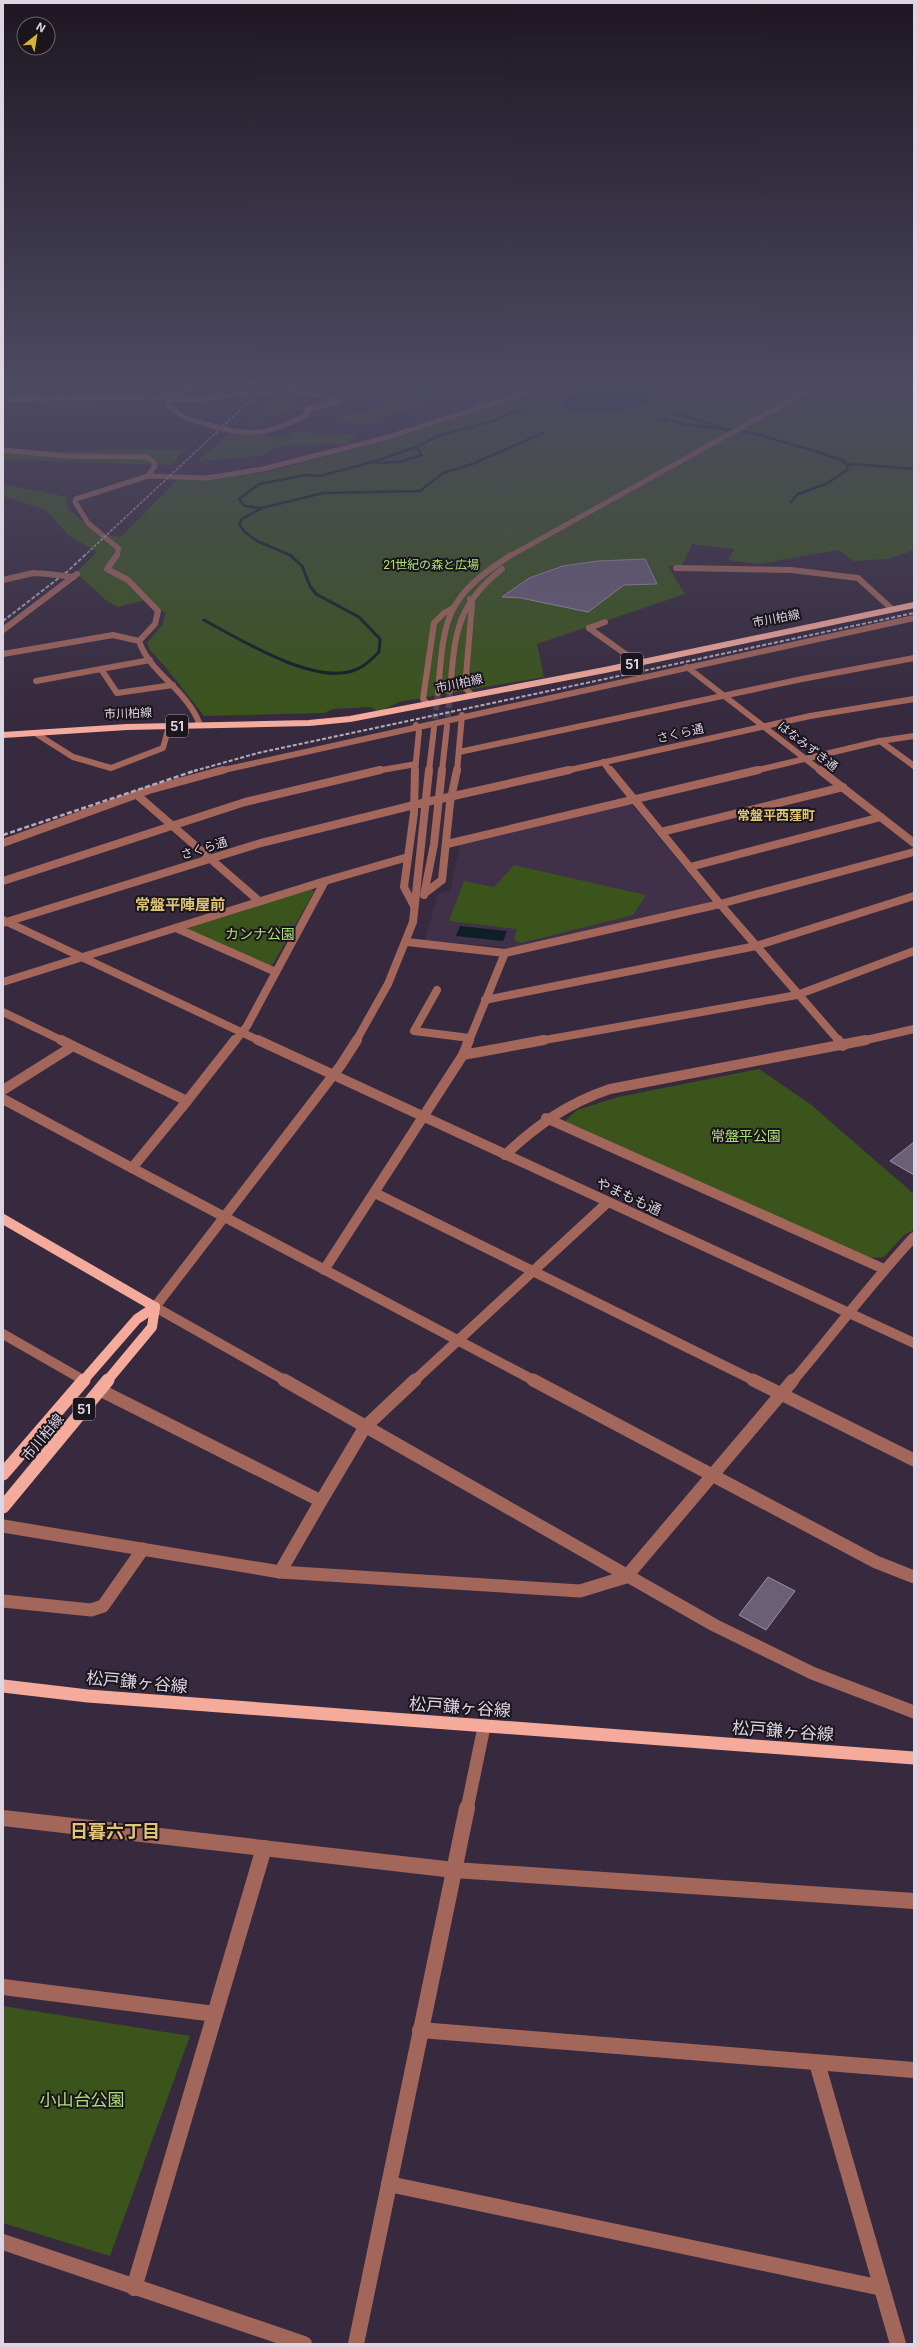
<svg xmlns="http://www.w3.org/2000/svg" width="917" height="2347" font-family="Inter,'Noto Sans JP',sans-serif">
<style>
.built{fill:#41304a}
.green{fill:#3a541b}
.water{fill:#101f25}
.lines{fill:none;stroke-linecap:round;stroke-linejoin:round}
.stream-far1{stroke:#101f25;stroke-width:2.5}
.stream{stroke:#101f25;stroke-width:3}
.building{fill:#6a5f76;stroke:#9c90a9}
.minor-tunnel{stroke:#504457;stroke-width:6;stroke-dasharray:6 3;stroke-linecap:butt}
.minor-far5{stroke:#a2665b;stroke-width:5}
.minor-far4{stroke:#a2665b;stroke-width:6}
.minor-far3{stroke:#a2665b;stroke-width:8}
.minor-far2{stroke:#a2665b;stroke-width:10}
.minor-far1{stroke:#a2665b;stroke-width:13}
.minor{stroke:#a2665b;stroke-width:16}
.major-far2{stroke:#f5ab9c;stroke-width:6}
.major-far1{stroke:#f5ab9c;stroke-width:10}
.major{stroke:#f5ab9c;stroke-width:13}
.rail-far2{stroke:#b4abba;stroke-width:1.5;stroke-dasharray:3 1.5;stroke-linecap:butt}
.rail-far1{stroke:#b4abba;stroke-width:2;stroke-dasharray:4 2;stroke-linecap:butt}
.rail{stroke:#b4abba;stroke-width:2.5;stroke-dasharray:5 2.5;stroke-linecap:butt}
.minor-bridge-far2{stroke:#a2665b;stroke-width:5}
.minor-bridge-far1{stroke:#a2665b;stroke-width:6}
.minor-bridge{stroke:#a2665b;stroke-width:8}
.labels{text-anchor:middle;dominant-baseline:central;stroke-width:4;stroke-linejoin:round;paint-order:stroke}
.far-park-label{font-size:12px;fill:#ace175;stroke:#1b151e}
.far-street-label{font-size:12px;fill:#ddd5e2;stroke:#1b151e}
.shield{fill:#1b151e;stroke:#a39ba7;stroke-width:1}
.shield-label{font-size:13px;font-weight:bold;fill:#ddd5e2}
.far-neighbourhood-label{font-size:13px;font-weight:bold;fill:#ddc478;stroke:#1b151e}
.park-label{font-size:14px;fill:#ace175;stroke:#1b151e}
.street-label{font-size:14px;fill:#ddd5e2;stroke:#1b151e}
.neighbourhood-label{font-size:15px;font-weight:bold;fill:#ddc478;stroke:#1b151e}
.near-street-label{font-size:17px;fill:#ddd5e2;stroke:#1b151e}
.near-park-label{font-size:17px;fill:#ace175;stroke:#1b151e}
.near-neighbourhood-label{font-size:18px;font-weight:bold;fill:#ddc478;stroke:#1b151e}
</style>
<rect width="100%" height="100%" fill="#372a3e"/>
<path class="built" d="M623,804L632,805L710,899L709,903L514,948L425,940L438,894L450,891L460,844Z"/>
<g class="green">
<path d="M462,385H516L491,394L471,399L430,401L390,415L378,416L376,423L360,425L338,420L344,414L385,409L389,405L384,401Z"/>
<path d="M544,385H914V550L887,559L854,561L839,550L758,564L728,560L734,549L692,544L682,565L668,566L685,594L537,644L544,677L399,702L379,712L370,707L333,709L324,713L204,716L168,670L150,650L147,643L162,625L166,613L145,600L118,607L107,601L76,573L97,552L68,535L46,510L3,496V484L67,497L68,509L97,533L121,537L177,480L208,479L264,473L397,438L532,393Z"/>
<path d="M282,391L295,393C289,418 278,414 254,417Z"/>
<path d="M56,401H97L92,410L51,408Z"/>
<path d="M300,431L334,436L357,433L348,444L281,445L260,456L198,461L230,433L293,438L290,433Z"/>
<path d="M111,449H185L172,465L3,460V450L93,452Z"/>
<path d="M514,865L646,895L633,915L521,943L514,940L517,929L449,921L464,881L494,887Z"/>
<path d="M311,889L314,892L273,964L270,965L191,931L188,928Z"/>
<path d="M759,1069L810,1104L914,1194V1230L904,1235L884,1257L869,1258L565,1121L577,1110L618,1097Z"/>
<path d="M3,2006L190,2036L110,2256L3,2223Z"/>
</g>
<g class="water">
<path d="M580,385H656L649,394L650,401C627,413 576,422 557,401L570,396V394L585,391Z"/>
<path d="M460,926L507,931L503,941L456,936Z"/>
</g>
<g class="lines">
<g class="stream-far1">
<path d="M674,413L724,428"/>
<path d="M663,418L685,424L752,433L825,454"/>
<path d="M656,420L666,421"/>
<path d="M826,455L844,461L847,466L853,464L914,469"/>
<path d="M375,463L399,462L422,455L416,447"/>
<path d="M791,502L798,494L826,484L847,470V466"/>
<path d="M262,508L245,506L239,499L259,484L306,475L320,476L376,461L416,447L438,436L496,420L512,412L525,411"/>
<path d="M292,556L257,541L244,531L239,524L242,519L262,508L323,493L420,491L443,473L472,464L543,433"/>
</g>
<path class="stream" d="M204,620C239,639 312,684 352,671C363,668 371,660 379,652L380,639L359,617L316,594L310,586L302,566L290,555"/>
</g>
<g class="building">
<path d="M645,559L657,584L624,585L588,612L521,598L502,597L529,578L563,566L598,561Z"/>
<path d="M914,1142V1175L890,1161Z"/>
<path d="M768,1577L795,1591L766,1630L739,1615Z"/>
</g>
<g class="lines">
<g class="minor-tunnel">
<path d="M447,726L450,691"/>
<path d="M434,728L438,693"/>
</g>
<g class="minor-far5">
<path d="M166,397L169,399V406L185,418L212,426"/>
<path d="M3,399L166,397L207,385"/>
<path d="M171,399H201L247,394"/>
<path d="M233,431C266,436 277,428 307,415L306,411L308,409L337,402L332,398L274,388L267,395"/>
<path d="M3,450L64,456L146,457L153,461L155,466L148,476"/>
<path d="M116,556L119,549L88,523L75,502L76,499L148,476L207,478L263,469L389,437L531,391L538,385"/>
<path d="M510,556L818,385"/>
</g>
<g class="minor-far4">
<path d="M117,555L107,569L128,580L158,611L155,624L139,641C150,674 187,689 200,725"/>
<path d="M676,568L791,570L858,578L892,609"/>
<path d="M3,580L33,573L48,574"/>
<path d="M470,599L472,604L465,688L471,694"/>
<path d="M589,628L638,663"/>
<path d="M589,628L605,622"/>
<path d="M3,630L77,574"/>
<path d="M3,654L113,635L139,641"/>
<path d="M687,667L821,771"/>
<path d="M101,669L117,693L173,685"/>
<path d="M36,681L150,660"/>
<path d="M450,691C455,635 455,606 502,569"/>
<path d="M438,693C444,618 444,598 511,555"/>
<path d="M428,704L423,699L434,623L444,613L453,608"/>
<path d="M35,733L73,757L111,768L163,748L169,726"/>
<path d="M880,741L914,766"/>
<path d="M459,752L802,679L914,658"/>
<path d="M603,762L610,771"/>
<path d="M219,771L914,618"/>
<path d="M376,771L416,764"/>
<path d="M415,771L419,731L416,725"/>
<path d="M429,771L434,728"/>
<path d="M442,771L447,726"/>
<path d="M457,771L462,715"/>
<path d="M565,771L810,716L914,699"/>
<path d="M754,771L880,741L914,736"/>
</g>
<g class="minor-far3">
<path d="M610,770L720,904L839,1041"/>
<path d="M820,770L914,843"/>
<path d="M137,795L259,901"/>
<path d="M449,797L569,770"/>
<path d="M661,832L843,787"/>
<path d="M3,843L149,790L223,770"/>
<path d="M447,844L758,770"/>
<path d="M690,867L881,817"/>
<path d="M3,881L245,802L380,770"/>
<path d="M325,881L408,857"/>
<path d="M425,893L442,880L450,803L457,770"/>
<path d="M424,895L434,844L442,770"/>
<path d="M414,906L404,887L414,813L415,770"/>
<path d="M3,920L260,1041"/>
<path d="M3,923L261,843L418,804"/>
<path d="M176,928L276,972"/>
<path d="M407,942L505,953L720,904L914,852"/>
<path d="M3,982L325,881L247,1026L235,1041"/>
<path d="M437,990L414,1031L470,1038"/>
<path d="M485,1000L756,946L914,896"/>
<path d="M3,1012L63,1041"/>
<path d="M356,1041L388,984L413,922L429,770"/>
<path d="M469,1041L505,953"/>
<path d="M539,1041L797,995L914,951"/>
<path d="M862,1041L914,1029"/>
</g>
<g class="minor-far2">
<path d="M61,1040L73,1046"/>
<path d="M258,1040L914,1343"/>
<path d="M838,1040L843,1046"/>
<path d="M463,1055L544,1040"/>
<path d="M3,1090L73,1046L187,1101L235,1040"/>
<path d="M3,1099L132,1168"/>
<path d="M187,1101L132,1168L535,1381"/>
<path d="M546,1118L884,1269"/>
<path d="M505,1155C537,1125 568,1103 610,1089L866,1040"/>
<path d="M375,1193L755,1381"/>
<path d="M324,1270L463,1055L469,1040"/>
<path d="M3,1334L85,1381"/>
<path d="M286,1381L155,1307L341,1065L357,1040"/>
<path d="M414,1381L608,1202"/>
<path d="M793,1381C833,1334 871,1283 914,1237"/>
</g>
<g class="minor-far1">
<path d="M284,1380L714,1625L812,1673L914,1712"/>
<path d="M533,1380L876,1562L914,1577"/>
<path d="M753,1380L914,1460"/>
<path d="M100,1390L321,1501L280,1572L580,1591L626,1577L793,1380"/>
<path d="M321,1501L365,1427L415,1380"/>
<path d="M3,1526L280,1572"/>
<path d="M3,1601L91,1610L103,1606L143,1549"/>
<path d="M467,1809L484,1727"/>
</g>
<g class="minor">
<path d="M3,1818L454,1870L914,1901"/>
<path d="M3,1987L215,2014"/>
<path d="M420,2030L914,2070"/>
<path d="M817,2063L898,2344"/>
<path d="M389,2184L882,2288"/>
<path d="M3,2242L304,2344"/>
<path d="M134,2288L264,1848"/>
<path d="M356,2344L467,1808"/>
</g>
<path class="major-far2" d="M3,735L127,727L309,723L350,719L605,670L914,605"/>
<g class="major-far1">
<path d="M3,1219L155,1307"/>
<path d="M83,1381L137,1319L155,1307"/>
<path d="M107,1381L152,1327L155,1307"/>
</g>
<g class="major">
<path d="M3,1474L84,1380"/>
<path d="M3,1507L108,1380"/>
<path d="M3,1686L88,1696L914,1758"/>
</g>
<path class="rail-far2" d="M84,556L267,385"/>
<g class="rail-far1">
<path d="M3,621L68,571L85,555"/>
<path d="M194,771L258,753L914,613"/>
</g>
<path class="rail" d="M3,835L197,770"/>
<g class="minor-bridge-far2">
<path d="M247,394L267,395"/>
<path d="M212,426L233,431"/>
</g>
<path class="minor-bridge-far1" d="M48,574L74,577"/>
<path class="minor-bridge" d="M418,804L449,797"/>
</g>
<linearGradient id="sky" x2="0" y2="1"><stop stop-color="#1e1722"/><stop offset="0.54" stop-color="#4d4a63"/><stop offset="1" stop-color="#4d4a63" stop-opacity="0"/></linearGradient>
<rect width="917" height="713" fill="url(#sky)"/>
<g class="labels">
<g class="far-park-label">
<text x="431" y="564">21世紀の森と広場</text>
</g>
<g class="far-street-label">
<text transform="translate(776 618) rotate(-11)">市川柏線</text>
<text transform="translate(459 683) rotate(-12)">市川柏線</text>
<text transform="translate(128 713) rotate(-2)">市川柏線</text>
<text transform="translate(680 733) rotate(-13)">さくら通</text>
<text transform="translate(808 746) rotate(38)">はなみずき通</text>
<text transform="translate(204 848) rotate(-17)">さくら通</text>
</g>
<g class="shield">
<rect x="621" y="653" width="22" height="22" rx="3"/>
<rect x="166" y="715" width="22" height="22" rx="3"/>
<rect x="73" y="1398" width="22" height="22" rx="3"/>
</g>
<g class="shield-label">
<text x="632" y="664">51</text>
<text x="177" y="726">51</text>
<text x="84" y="1409">51</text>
</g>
<g class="far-neighbourhood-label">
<text x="776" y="815">常盤平西窪町</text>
</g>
<g class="park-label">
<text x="260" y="933">カンナ公園</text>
<text x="746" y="1135">常盤平公園</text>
</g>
<g class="street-label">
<text transform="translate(629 1196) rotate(25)">やまもも通</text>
<text transform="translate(42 1437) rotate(-50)">市川柏線</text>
</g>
<g class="neighbourhood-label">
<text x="180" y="904">常盤平陣屋前</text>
</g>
<g class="near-street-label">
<text transform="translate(137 1682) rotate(5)">松戸鎌ヶ谷線</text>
<text transform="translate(460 1707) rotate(4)">松戸鎌ヶ谷線</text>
<text transform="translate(783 1731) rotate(4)">松戸鎌ヶ谷線</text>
</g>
<g class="near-park-label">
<text x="82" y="2100">小山台公園</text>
</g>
<g class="near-neighbourhood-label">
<text x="115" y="1831">日暮六丁目</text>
</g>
</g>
<rect width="917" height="2347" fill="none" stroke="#ddd5e2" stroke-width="8"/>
<g transform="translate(36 36) rotate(30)"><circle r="19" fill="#1b151e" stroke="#69626c"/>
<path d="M0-3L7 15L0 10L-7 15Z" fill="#d9b334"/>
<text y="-6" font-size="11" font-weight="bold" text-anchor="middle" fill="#ddd5e2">N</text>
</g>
</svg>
